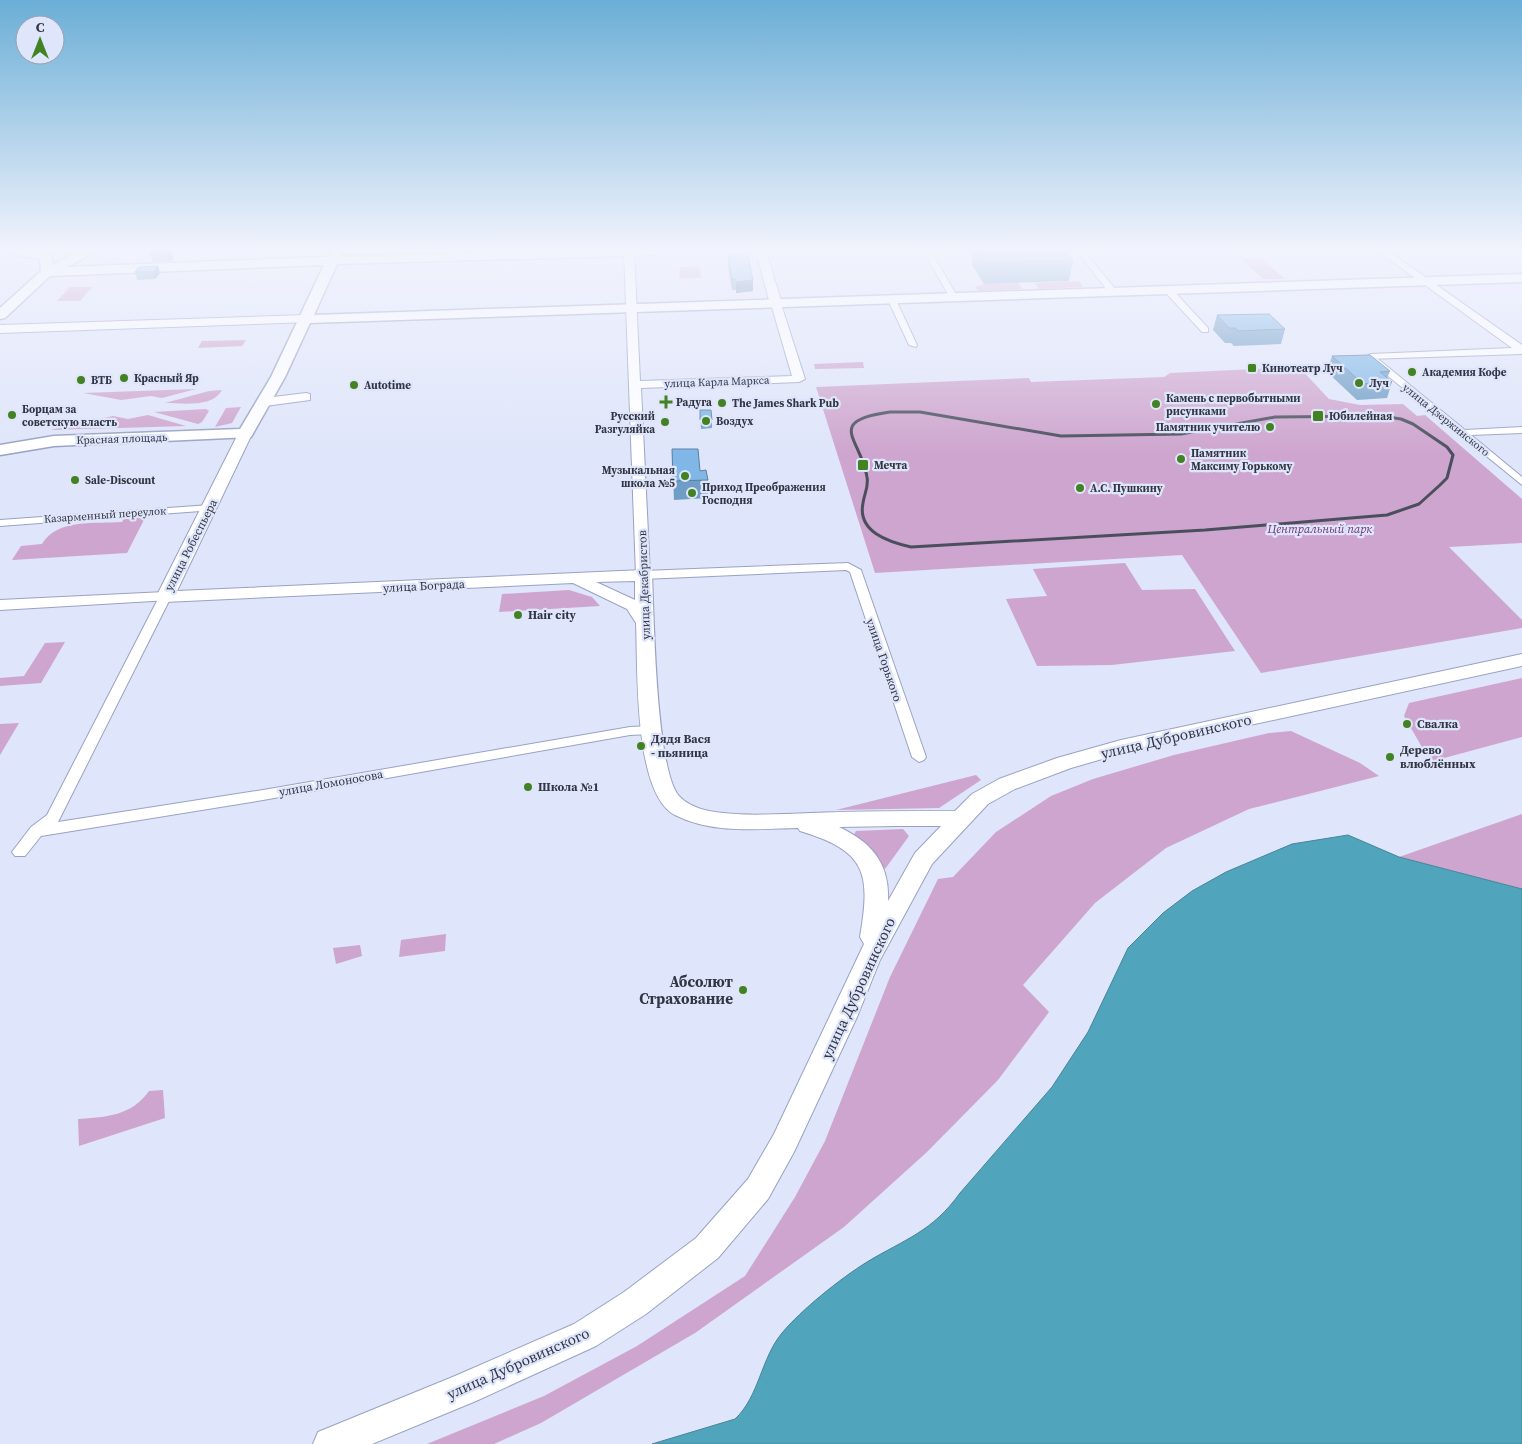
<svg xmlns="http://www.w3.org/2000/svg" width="1522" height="1444" font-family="'Source Serif 4',serif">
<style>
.green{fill:#cea5ce}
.water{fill:#50a5bc;stroke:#478498}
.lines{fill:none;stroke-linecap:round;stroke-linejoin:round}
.minor-casing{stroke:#99a2c3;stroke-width:2}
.tertiary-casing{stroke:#99a2c3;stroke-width:2}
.secondary-casing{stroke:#99a2c3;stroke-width:2}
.primary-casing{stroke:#99a2c3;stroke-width:3}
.minor{fill:#fff;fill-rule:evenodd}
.tertiary{fill:#fff;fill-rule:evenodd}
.secondary{fill:#fff;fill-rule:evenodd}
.primary{fill:#fff;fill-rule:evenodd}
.rail{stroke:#4a4f5d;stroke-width:3}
.wall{fill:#6e9dc6}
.shaded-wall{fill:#5a80a1}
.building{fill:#80b7e6;stroke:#5a80a1}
.poi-dot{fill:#428222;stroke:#dfe5fa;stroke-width:2}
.labels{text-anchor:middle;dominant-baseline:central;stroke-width:4.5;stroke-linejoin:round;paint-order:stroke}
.far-poi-label{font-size:11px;font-weight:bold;fill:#323643;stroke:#dfe5fa;text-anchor:start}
.far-street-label{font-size:11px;fill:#323643;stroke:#dfe5fa}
.park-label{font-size:12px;font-style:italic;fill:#703471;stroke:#dfe5fa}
.street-label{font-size:12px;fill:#323643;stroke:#dfe5fa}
.poi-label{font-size:12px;font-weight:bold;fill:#323643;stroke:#dfe5fa;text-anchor:start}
.near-street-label{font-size:15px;fill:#323643;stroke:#dfe5fa}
.near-poi-label{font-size:15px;font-weight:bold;fill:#323643;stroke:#dfe5fa;text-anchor:end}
</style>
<rect width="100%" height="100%" fill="#dfe5fa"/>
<g class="green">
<path d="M1241,259H1262L1285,279H1263Z"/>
<path d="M695,266L700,268L701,278H679L680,267Z"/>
<path d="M1079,281L1083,287L1039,289L1035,283Z"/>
<path d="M1018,283L1022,289L978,291L975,287L984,284Z"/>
<path d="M70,287H92L80,301H57Z"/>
<path d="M246,340L242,346L198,348L202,341Z"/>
<path d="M863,362L864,368L815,369L814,364Z"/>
<path d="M1299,367L1329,399L1360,405L1403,404L1417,416L1425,415L1522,499V543L1449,547L1522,620V628L1261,673L1182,555L875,573L816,387L1029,378L1031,382L1164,377L1170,373Z"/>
<path d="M196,389L162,398L151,396L121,400L83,393Z"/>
<path d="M222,390C212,408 184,403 165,403L209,391Z"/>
<path d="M241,407L232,423L215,427L226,408Z"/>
<path d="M206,409L209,411L202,422L198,424L154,412Z"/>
<path d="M148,415L186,426L50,430L113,416L128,419Z"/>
<path d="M146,516L127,553L12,560L21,546L42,544C57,518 97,524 122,522L125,517Z"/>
<path d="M1125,563L1142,590L1195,589L1235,651L1112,665L1037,666L1006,599L1047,596L1033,569Z"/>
<path d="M569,590L592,597L600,606L499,612L502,594Z"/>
<path d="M65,642L41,683L0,686V678L24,676L45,643Z"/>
<path d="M1522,678V737L1433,761L1423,749L1404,716L1409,703Z"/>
<path d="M19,723L0,755V724Z"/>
<path d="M1291,731L1360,763L1379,776L1249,809L1166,848L1095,903L1023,985L1049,1012L998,1080L927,1152L844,1227L695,1333L541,1423L494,1444H427L544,1396L637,1346L745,1276L795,1197L825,1141L890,977L938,879L953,877L996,832L1051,796L1093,779L1174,755L1269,733Z"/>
<path d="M976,775L981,780L939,808L836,810Z"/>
<path d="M1522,814V889L1399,857Z"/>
<path d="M903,829L909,836L885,869L853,836L856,831Z"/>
<path d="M446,934L445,951L399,957L401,940Z"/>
<path d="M360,945L362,956L336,964L333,948Z"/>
<path d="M163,1090L165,1118L79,1146L78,1119C107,1117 131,1116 149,1091Z"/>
</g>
<path class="water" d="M1348,835L1399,857L1522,889V1444H652L735,1419C759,1397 761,1358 782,1333C801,1310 841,1278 867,1262C905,1239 932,1232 960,1193L1052,1087L1088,1032L1128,948L1163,913L1192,891L1226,872L1292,844Z"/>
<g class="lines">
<defs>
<g id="minor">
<path d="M924,251H931L958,298L957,300L950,298Z"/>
<path d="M1077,251H1084L1116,290V294H1110Z"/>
<path d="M1239,251H1246L1252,257L1245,259Z"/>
<path d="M1165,288H1171L1208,328V332H1202L1165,292Z"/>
<path d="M889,298L896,300L917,345L916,347L909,345L888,300Z"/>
<path d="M1372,359H1378L1465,430L1522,427V433L1471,435L1522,477V485L1372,363Z"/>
<path d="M210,505L215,508L214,510L0,526V520Z"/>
<path d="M848,563L861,570L926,757L924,760L919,762L912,757L850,572L846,570L643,579L637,575L643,571Z"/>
<path d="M165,593L171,597L58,822L263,790L630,727L651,726L658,730L651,734L630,735L263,800L41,836L25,856H15L12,852L31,827L47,815L159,597Z"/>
</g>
<g id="tertiary">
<path d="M624,251H634L640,381L792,376L771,304L776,301L781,304L805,379L799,382L641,388L650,575L643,579L636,575Z"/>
<path d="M1378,251H1388L1522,345V354L1367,359L1365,357L1371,354L1512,348Z"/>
<path d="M306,393L310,394V400L265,406L259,402L265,398Z"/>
<path d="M165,592L170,594L173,597L170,600L0,610V600Z"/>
</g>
<g id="secondary">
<path d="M756,251H766L782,304L780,306H772L770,304Z"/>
<path d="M306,315L312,319L310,322L0,333V325Z"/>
<path d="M245,430L252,434L177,591L643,570L649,571L652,575C654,616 656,770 679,796C686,804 699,809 709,811C742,817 777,814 811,813C859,811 907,811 955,811L972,794L999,779L1057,758L1121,740L1522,654V666L1130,751L1071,768L1015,789L988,804L932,864L880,960L857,1017L794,1152L768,1199L718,1258L646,1314L596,1346L476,1401L372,1444H313L318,1432L455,1376L574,1324L624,1292L696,1238L748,1179L774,1134L864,944L860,937C871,872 866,851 800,831L798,828C757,829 712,834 675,815C633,794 638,665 636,623L627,609L573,583L165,602L159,601L156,597L238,434ZM635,581V600L596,582ZM896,826H941L915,853L888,901C890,863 871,842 839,827Z"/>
</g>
<path id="primary" d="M11,251H36L50,254L53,265L81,251H97L67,267L328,257L331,251H343L340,257L527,251H660L654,255L337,264L314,315L1522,274V282L310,323L285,377L251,437L54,446L0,455V445L54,436L240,429L271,377L324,265L50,276L5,318L0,319V308L41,271L40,259L13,254Z"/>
</defs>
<use href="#minor" class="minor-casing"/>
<use href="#tertiary" class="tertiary-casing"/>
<use href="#secondary" class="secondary-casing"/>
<use href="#primary" class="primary-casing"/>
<use href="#minor" class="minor"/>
<use href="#tertiary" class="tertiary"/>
<use href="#secondary" class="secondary"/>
<use href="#primary" class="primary"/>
<path class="rail" d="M890,412H920L1061,436L1181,434L1275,417L1381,416L1401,419L1413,424L1447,447L1453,455L1447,478L1440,485L1419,504L1387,515L1205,530L911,547C889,542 857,532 863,503C864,494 869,487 867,477C861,439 824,421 890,412Z"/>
</g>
<g class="wall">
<path d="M149,251H172L173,258L170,261L153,262Z"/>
<path d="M973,251H1065L1073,260L1069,281L984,284L972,265Z"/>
<path d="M728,256L753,280V291L736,293V290H732L728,267Z"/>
<path d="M158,266L160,273L155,279L137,280L135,272Z"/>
<path d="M1217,315L1285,329L1281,344L1234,346L1231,343H1225L1213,330Z"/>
<path d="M1332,356L1390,371L1387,378L1392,382L1387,398L1357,400L1327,372Z"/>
<path d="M700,410L712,420V428L701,429Z"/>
<path d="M672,449L700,471L708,480V498L674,500Z"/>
</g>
<g class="shaded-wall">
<path d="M168,251H172L173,258L170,261Z"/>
<path d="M158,266L160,273L155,279L153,272Z"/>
<path d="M753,280V291L736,293V282Z"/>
</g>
<g class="building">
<path d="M979,251H1065L1073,260L986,263Z"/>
<path d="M728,256H748L753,280L736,282L735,279H732Z"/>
<path d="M158,266L153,272H135L139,267Z"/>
<path d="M1269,314L1285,329L1238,331L1235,328H1229L1217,315Z"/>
<path d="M1370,355L1390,371L1380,372L1392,382L1363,384L1332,356Z"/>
<path d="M700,410H711L712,420H700Z"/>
<path d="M672,449H698L700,471L706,470L708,480L673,481Z"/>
</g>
<linearGradient id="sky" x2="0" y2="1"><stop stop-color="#6baed6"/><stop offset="0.55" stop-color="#f1f3fd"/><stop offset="1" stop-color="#f1f3fd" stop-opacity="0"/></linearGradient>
<rect width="1522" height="453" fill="url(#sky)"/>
<g class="poi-dot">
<rect x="1247" y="363" width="10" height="10" rx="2.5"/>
<circle cx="1412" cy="372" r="5"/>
<circle cx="124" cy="378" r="5"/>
<circle cx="81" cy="380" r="5"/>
<circle cx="1359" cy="383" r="5"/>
<circle cx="354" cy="385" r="5"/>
<path d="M663.5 394.5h5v5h5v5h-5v5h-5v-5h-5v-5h5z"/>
<circle cx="722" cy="403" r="5"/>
<circle cx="1156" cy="404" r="5"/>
<circle cx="12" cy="415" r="5"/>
<rect x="1312" y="410" width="12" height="12" rx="2.5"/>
<circle cx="706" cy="421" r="5"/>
<circle cx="665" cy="422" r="5"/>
<circle cx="1270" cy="427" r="5"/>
<circle cx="1181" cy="459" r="5"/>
<rect x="857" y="459" width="12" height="12" rx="2.5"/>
<circle cx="685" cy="476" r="5"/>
<circle cx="75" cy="480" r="5"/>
<circle cx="1080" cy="488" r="5"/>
<circle cx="692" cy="493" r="5"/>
<circle cx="518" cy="615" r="5"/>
<circle cx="1407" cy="724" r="5"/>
<circle cx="641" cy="746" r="5"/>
<circle cx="1390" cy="757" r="5"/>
<circle cx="528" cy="787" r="5"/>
<circle cx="743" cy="990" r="5"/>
</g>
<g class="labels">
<g class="far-poi-label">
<text x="1262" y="368">Кинотеатр Луч</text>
<text x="1422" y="372">Академия Кофе</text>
<text x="134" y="378">Красный Яр</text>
<text x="91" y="380">ВТБ</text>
<text x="1369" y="383">Луч</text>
<text x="364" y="385">Autotime</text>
<text x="1166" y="398">Камень с первобытными<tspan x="1166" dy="13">рисунками</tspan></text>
<text x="676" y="402">Радуга</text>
<text x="732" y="403">The James Shark Pub</text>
<text x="22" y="409">Борцам за<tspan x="22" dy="13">советскую власть</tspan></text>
<text x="655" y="416" text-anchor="end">Русский<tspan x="655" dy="13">Разгуляйка</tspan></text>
<text x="1329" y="416">Юбилейная</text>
<text x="716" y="421">Воздух</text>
<text x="1260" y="427" text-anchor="end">Памятник учителю</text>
<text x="1191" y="453">Памятник<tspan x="1191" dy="13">Максиму Горькому</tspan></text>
<text x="874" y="465">Мечта</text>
<text x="675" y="470" text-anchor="end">Музыкальная<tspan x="675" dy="13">школа №5</tspan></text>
<text x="85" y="480">Sale-Discount</text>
<text x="702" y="487">Приход Преображения<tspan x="702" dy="13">Господня</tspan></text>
<text x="1090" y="488">А.С. Пушкину</text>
</g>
<g class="far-street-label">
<text transform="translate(717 382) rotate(-2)">улица Карла Маркса</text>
<text transform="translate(1446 420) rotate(39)">улица Дзержинского</text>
<text transform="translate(122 439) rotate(-2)">Красная площадь</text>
<text transform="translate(105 515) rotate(-4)">Казарменный переулок</text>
</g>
<g class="park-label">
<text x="1320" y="529">Центральный парк</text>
</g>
<g class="street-label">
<text transform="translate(191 545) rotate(-63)">улица Робеспьера</text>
<text transform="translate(644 585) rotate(-92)">улица Декабристов</text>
<text transform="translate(424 586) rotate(-3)">улица Бограда</text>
<text transform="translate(884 660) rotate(71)">улица Горького</text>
<text transform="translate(331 783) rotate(-10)">улица Ломоносова</text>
</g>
<g class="poi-label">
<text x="528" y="615">Hair city</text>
<text x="1417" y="724">Свалка</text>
<text x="651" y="739">Дядя Вася<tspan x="651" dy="14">- пьяница</tspan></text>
<text x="1400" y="750">Дерево<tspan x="1400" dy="14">влюблённых</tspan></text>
<text x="538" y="787">Школа №1</text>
</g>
<g class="near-street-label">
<text transform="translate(1176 736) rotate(-13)">улица Дубровинского</text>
<text transform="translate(858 988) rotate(-65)">улица Дубровинского</text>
<text transform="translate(518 1363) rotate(-24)">улица Дубровинского</text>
</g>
<g class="near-poi-label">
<text x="733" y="981">Абсолют<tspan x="733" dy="17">Страхование</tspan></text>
</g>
</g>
<g transform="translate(40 40)"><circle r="24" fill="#dfe5fa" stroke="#9a9fb1"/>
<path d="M0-4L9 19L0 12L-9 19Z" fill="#428222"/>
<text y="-8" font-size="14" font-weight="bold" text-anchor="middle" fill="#323643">С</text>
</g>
</svg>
